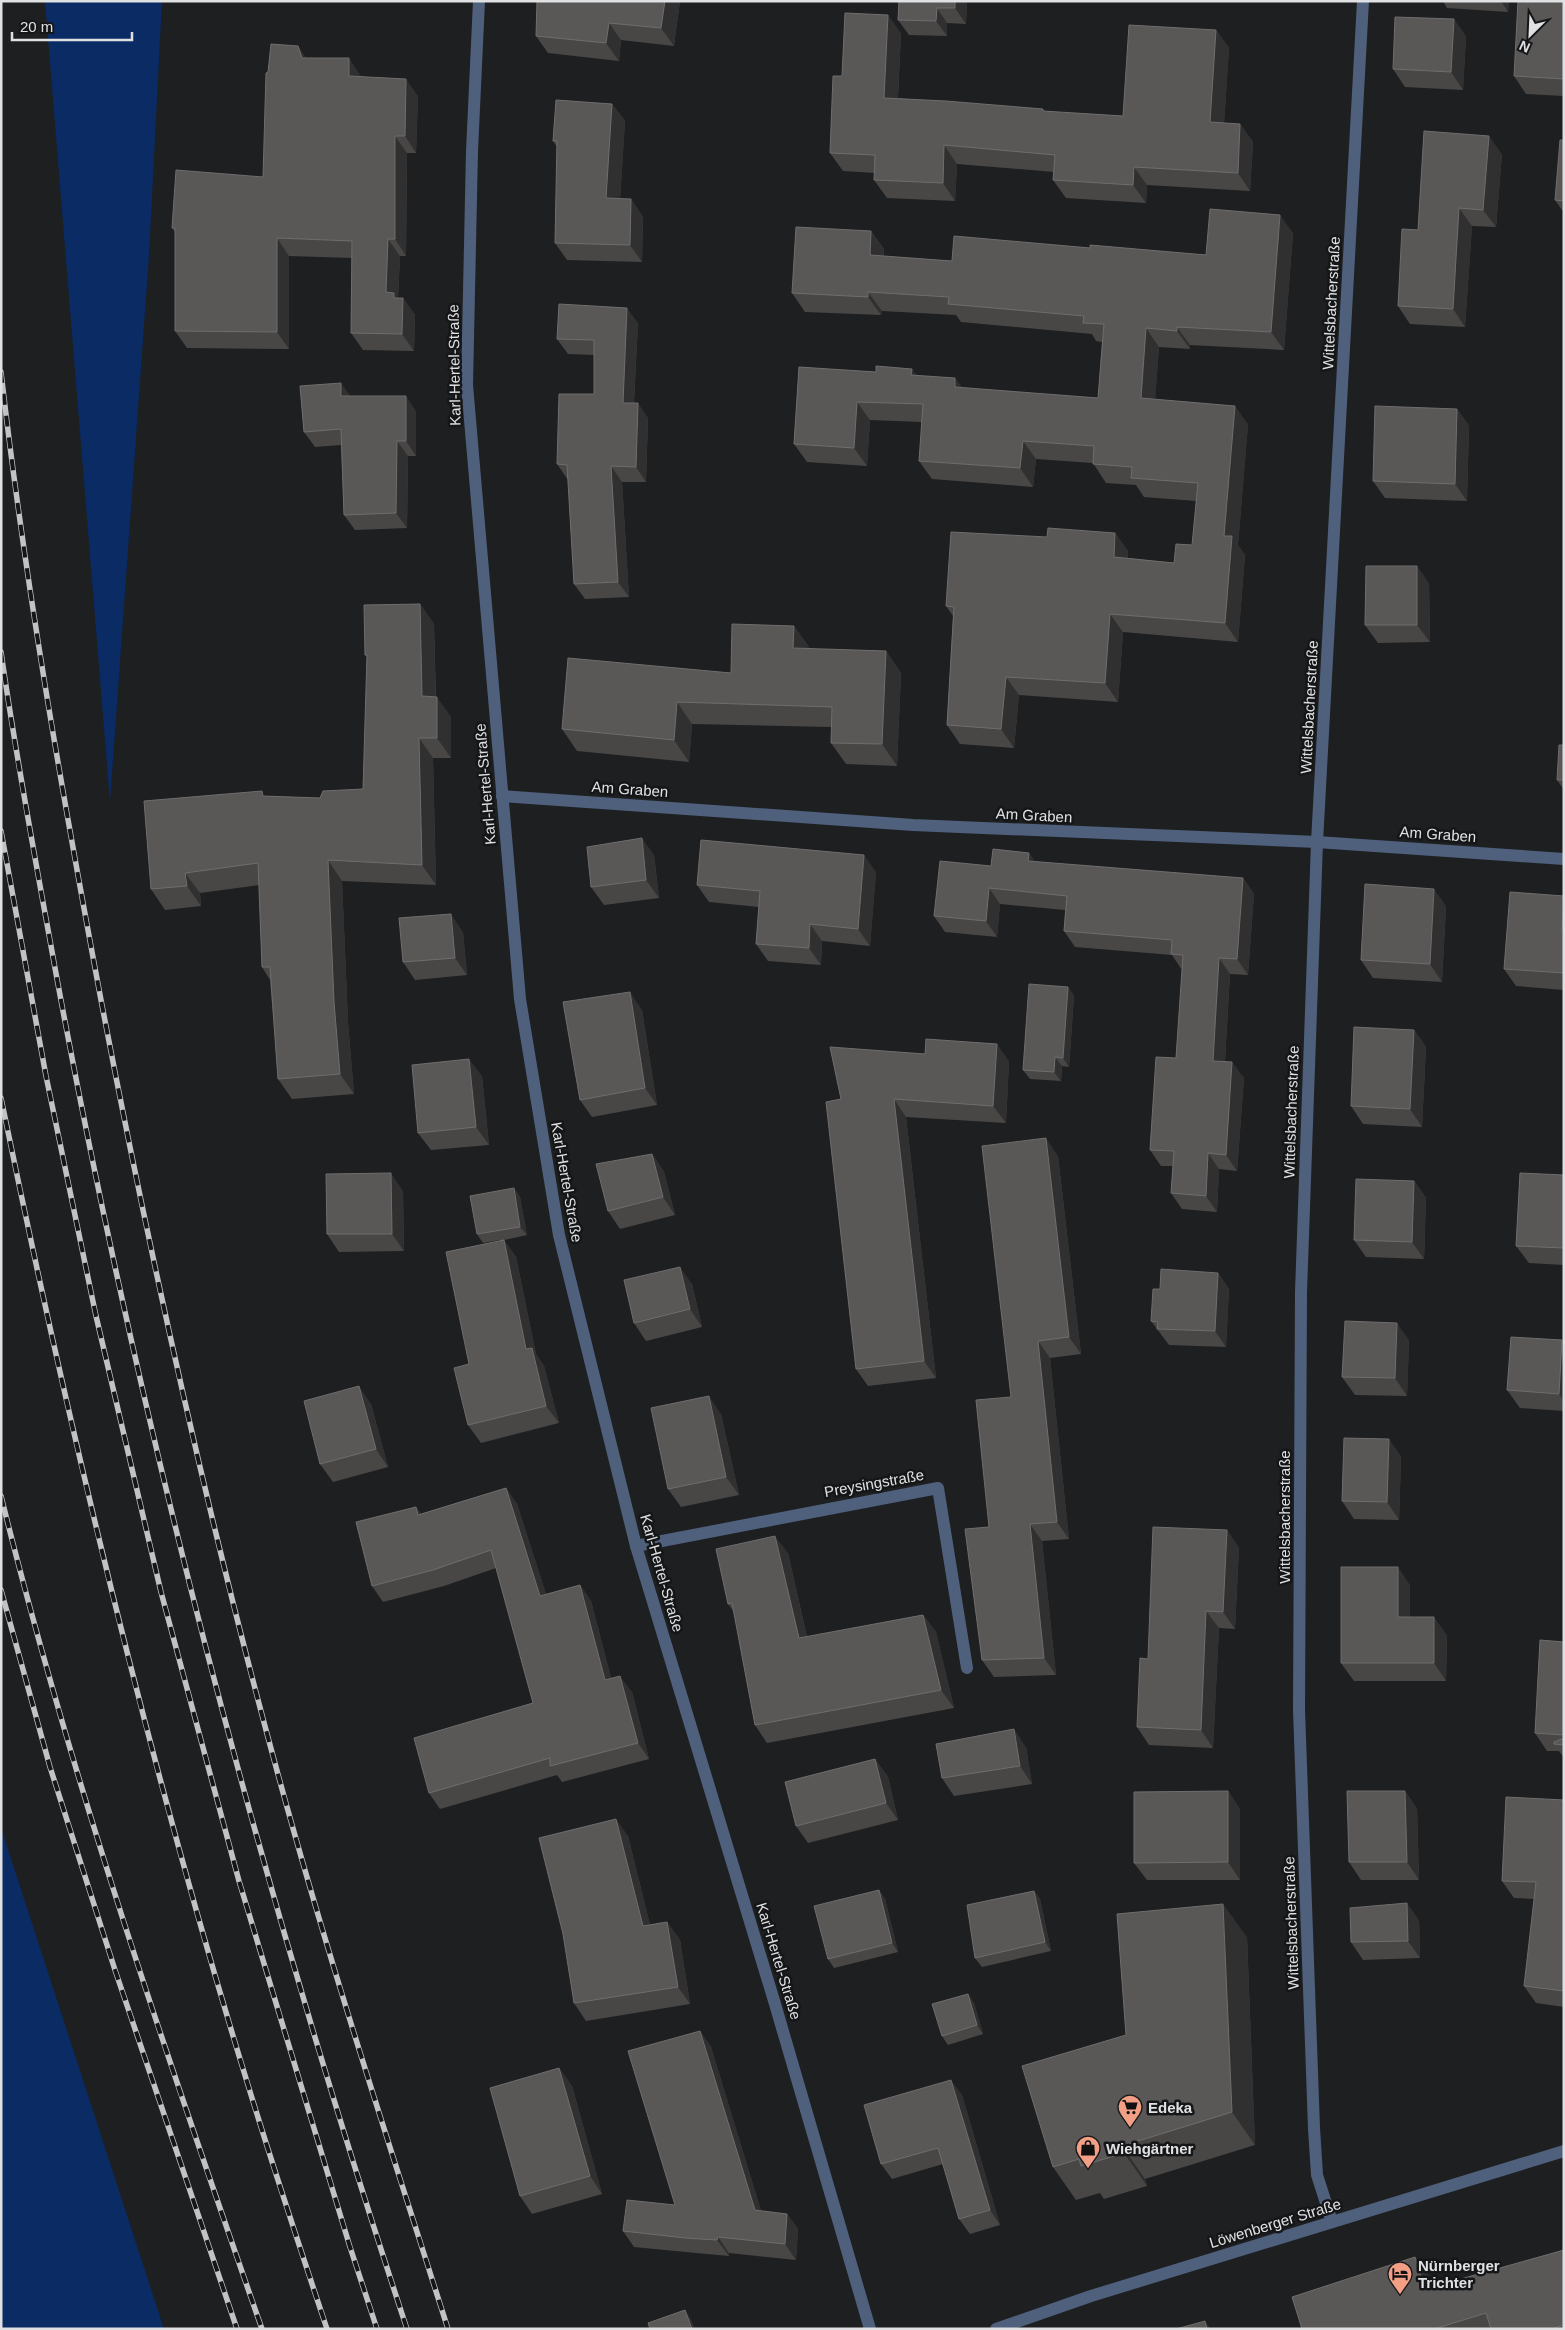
<svg xmlns="http://www.w3.org/2000/svg" width="1565" height="2330" font-family="Arial,sans-serif">
<style>
.green{fill:#0a2b64}
.lines{fill:none;stroke-linecap:round;stroke-linejoin:round}
.minor{stroke:#4f607d;stroke-width:12}
.rail-casing{stroke:#c2c3c5;stroke-width:5.5}
.rail{stroke:#151618;stroke-width:4;stroke-dasharray:11;stroke-linecap:butt}
.wall{fill:#494746}
.shaded-wall{fill:#313030}
.building{fill:#5a5757;stroke:#6f6d6d}
.labels{text-anchor:middle;dominant-baseline:central;stroke-width:5;stroke-linejoin:round;paint-order:stroke}
.street-label{font-size:15px;fill:#e0e1e3;stroke:#151618}
.poi-label{font-size:15px;font-weight:bold;fill:#e0e1e3;stroke:#151618;text-anchor:start}
</style>
<rect width="100%" height="100%" fill="#1e1f21"/>
<g class="green">
<path d="M45,1H162L149,255L110,802Z"/>
<path d="M1,1828L164,2329H1Z"/>
</g>
<g class="lines">
<g class="minor">
<path d="M479,1L472,151L467,385L520,999L559,1235L636,1546L775,2004L870,2329"/>
<path d="M502,796L913,825L1317,842L1564,859"/>
<path d="M636,1546L938,1488L967,1668"/>
<path d="M1332,2222L1317,2175L1314,2128L1299,1710L1301,1292L1317,842L1363,1"/>
<path d="M996,2329L1091,2296L1564,2151"/>
</g>
<defs>
<g id="rail">
<path d="M1,372C25,583 62,792 101,1000C153,1272 213,1541 287,1807C336,1983 393,2156 448,2329"/>
<path d="M1,652C16,758 36,863 55,968C140,1430 260,1884 407,2329"/>
<path d="M1,831L46,1076L96,1316L161,1592L239,1881L350,2247L377,2329"/>
<path d="M1,1098C69,1430 148,1761 248,2085C273,2167 300,2248 327,2329"/>
<path d="M1,1496C71,1779 166,2054 262,2329"/>
<path d="M1,1590L50,1767L115,1970L237,2329"/>
</g>
</defs>
<use href="#rail" class="rail-casing"/>
<use href="#rail" class="rail"/>
</g>
<g class="wall">
<path d="M537,1H680L674,46L621,40L619,61L548,53L536,36Z"/>
<path d="M899,1H967L966,24L947,23V36L909,35L898,20Z"/>
<path d="M1443,1H1509L1508,12L1447,8Z"/>
<path d="M1564,1V96L1526,94L1514,76Z"/>
<path d="M1216,30L1229,48L1224,123L1240,124L1253,142L1250,191L1147,185L1146,203L1066,198L1053,180L1054,172L957,164L955,201L887,198L874,180L875,173L843,171L830,153L842,76L901,33L898,98L1044,112L1123,116Z"/>
<path d="M1466,36L1463,90L1405,87L1393,69Z"/>
<path d="M306,58L361,76V77L418,96L416,153H407L406,256H400L398,298H403L415,315L414,351L363,350L351,333L352,258L289,256V349L187,348L175,331V232L172,228L263,177Z"/>
<path d="M612,104L625,121L620,199H631L643,217L642,262L567,260L555,243L557,147L553,141Z"/>
<path d="M1564,140V213L1555,200Z"/>
<path d="M1502,154L1496,227L1472,226L1465,327L1410,324L1398,306L1418,230Z"/>
<path d="M871,231L884,249V256L952,261L1090,248L1206,255L1293,233L1284,350L1190,345V349L1159,347L1155,399L1248,424L1238,545L1245,555L1238,642L1123,632L1118,702L1019,695L1014,748L960,744L947,725L953,616L946,606L1047,537L1115,533L1128,551V558L1174,563L1192,545L1196,501L1144,497L1136,485L1106,483L1093,463L1036,459L1033,487L932,479L919,461L922,422L870,420L867,466L807,462L794,444L799,367L916,375L963,388L1098,398L1102,342L1096,341L1092,334L961,322L956,315L882,311L881,315L805,312L792,293Z"/>
<path d="M638,323L634,403L648,418L646,482H622L629,597L585,599L574,584L568,480L557,464L594,394V355L568,354L557,339Z"/>
<path d="M350,396L416,411V456H408L407,528L355,530L344,515L341,445L315,447L304,432Z"/>
<path d="M1457,409L1469,426L1467,501L1385,498L1373,481Z"/>
<path d="M1429,583L1430,642L1378,643L1365,625Z"/>
<path d="M420,604L434,624L436,697L451,717V758H433L436,885L342,881L348,1022L354,1094L292,1099L278,1079L270,980L262,967L259,885L200,893L201,906L165,910L151,889L266,796L320,798L363,789L367,657L365,655Z"/>
<path d="M794,626L809,647V649L886,651L901,673L897,766L846,764L831,743L832,727L692,724L689,762L577,751L562,729L731,673Z"/>
<path d="M1564,745V790L1557,780Z"/>
<path d="M1029,853L1035,862L1243,878L1254,894L1248,975L1230,974L1225,1062L1244,1078L1237,1171L1219,1169L1217,1212L1182,1209L1171,1193L1173,1166H1161L1150,1150L1176,1058L1182,970L1172,955L1075,947L1064,931L1065,910L1000,904L997,937L945,932L934,916L991,866Z"/>
<path d="M654,855L659,898L604,905L591,887Z"/>
<path d="M876,872L870,946L822,941L821,965L768,961L756,944L759,907L709,902L697,885Z"/>
<path d="M1564,896V990L1516,986L1504,969Z"/>
<path d="M1446,906L1442,982L1373,978L1361,960Z"/>
<path d="M463,932L467,975L415,980L403,962Z"/>
<path d="M1068,987L1074,996L1069,1067L1062,1066L1061,1081L1030,1079L1023,1070Z"/>
<path d="M642,1010L657,1105L592,1117L580,1100Z"/>
<path d="M1414,1030L1426,1047L1422,1127L1363,1124L1351,1106Z"/>
<path d="M1009,1061L1006,1123L906,1117L936,1378L868,1386L856,1369L841,1099Z"/>
<path d="M482,1076L489,1145L431,1150L418,1133Z"/>
<path d="M652,1154L664,1172L675,1215L620,1229L608,1211Z"/>
<path d="M1058,1156L1081,1354L1050,1358L1069,1539L1042,1541L1056,1675L994,1677L982,1660L989,1527L1011,1397Z"/>
<path d="M1564,1175V1265L1529,1263L1516,1246Z"/>
<path d="M1414,1181L1426,1198L1424,1259L1366,1257L1354,1240Z"/>
<path d="M514,1188L520,1197L527,1235L504,1240L516,1257L536,1354L544,1366L559,1423L481,1443L468,1425L469,1364L500,1240L483,1243L477,1234Z"/>
<path d="M403,1191L404,1251L339,1252L327,1234Z"/>
<path d="M1218,1273L1229,1289L1226,1347L1169,1345L1151,1321L1160,1289Z"/>
<path d="M692,1284L702,1327L646,1341L634,1323Z"/>
<path d="M1409,1340L1407,1396L1355,1395L1342,1377Z"/>
<path d="M1562,1340L1564,1343V1411L1520,1408L1507,1390Z"/>
<path d="M371,1404L388,1467L333,1482L320,1464Z"/>
<path d="M721,1414L739,1495L681,1507L668,1489Z"/>
<path d="M1401,1456L1399,1520L1354,1519L1342,1501Z"/>
<path d="M506,1488L517,1504L546,1594L580,1585L591,1601L611,1678L632,1692L649,1759L562,1782L557,1775L440,1809L429,1793L533,1703L496,1568L444,1586L383,1602L372,1586L416,1507L421,1514Z"/>
<path d="M1239,1547L1235,1629L1219,1628L1213,1748L1149,1745L1137,1727L1148,1659Z"/>
<path d="M788,1553L807,1637L923,1615L936,1632L954,1708L767,1743L755,1725L734,1612L728,1604Z"/>
<path d="M1410,1585V1617L1447,1635L1446,1681H1354L1341,1663Z"/>
<path d="M1564,1642V1758L1559,1751H1547L1535,1733Z"/>
<path d="M1026,1747L1032,1784L954,1796L942,1778Z"/>
<path d="M875,1759L888,1777L898,1820L808,1843L796,1826Z"/>
<path d="M1228,1791L1240,1809V1880H1147L1134,1863Z"/>
<path d="M1405,1791L1417,1809L1419,1880H1361L1349,1862Z"/>
<path d="M1564,1800V2007L1536,2003L1524,1986L1534,1899L1514,1898L1502,1881Z"/>
<path d="M628,1836L650,1925L667,1922L680,1940L690,2004L586,2021L574,2003Z"/>
<path d="M879,1890L885,1899L898,1952L834,1968L828,1959Z"/>
<path d="M1034,1891L1040,1899L1051,1951L982,1967L975,1958Z"/>
<path d="M1419,1920L1420,1958L1363,1960L1351,1942Z"/>
<path d="M1247,1937L1255,2145L1145,2179L1147,2186L1104,2199L1100,2193L1076,2200L1053,2167L1126,2035Z"/>
<path d="M968,1994L974,2003L983,2034L948,2045L942,2036Z"/>
<path d="M700,2031L711,2047L761,2211L787,2214L798,2229L796,2260L729,2253V2256L696,2253L634,2247L623,2231L675,2205Z"/>
<path d="M559,2068L572,2086L602,2194L532,2214L520,2196Z"/>
<path d="M962,2095L1000,2225L970,2234L959,2219L943,2164L892,2179L881,2164Z"/>
<path d="M1564,2250V2329H1302L1415,2257L1428,2274L1432,2287Z"/>
</g>
<g class="shaded-wall">
<path d="M665,1H680L674,46L661,28Z"/>
<path d="M955,1H967L966,24L955,8Z"/>
<path d="M1501,1H1509L1508,12Z"/>
<path d="M937,8L947,23V36L936,21Z"/>
<path d="M888,15L901,33L897,116L884,98Z"/>
<path d="M1454,19L1466,36L1463,90L1451,72Z"/>
<path d="M609,23L621,40L619,61L606,43Z"/>
<path d="M1216,30L1229,48L1223,140L1210,122Z"/>
<path d="M298,46L310,63L302,58Z"/>
<path d="M349,58L361,76L360,93L349,76Z"/>
<path d="M406,79L418,96L416,153L405,136Z"/>
<path d="M612,104L625,121L619,216L606,198Z"/>
<path d="M1240,124L1253,142L1250,191L1238,173Z"/>
<path d="M395,136L407,153L406,256L395,239Z"/>
<path d="M1489,136L1502,154L1496,227L1483,210Z"/>
<path d="M944,145L957,164L955,201L943,183Z"/>
<path d="M1134,167L1147,185L1146,203L1133,185Z"/>
<path d="M631,199L643,217L642,262L630,245Z"/>
<path d="M1459,208L1472,226L1465,327L1453,309Z"/>
<path d="M1280,215L1293,233L1284,350L1271,332Z"/>
<path d="M871,231L884,249L883,273L870,255Z"/>
<path d="M277,238L289,256V349L277,332Z"/>
<path d="M388,239L400,256L398,298H403L415,315L414,351L402,334L386,292Z"/>
<path d="M868,292L882,311L881,315L868,297Z"/>
<path d="M627,308L638,323L633,418L623,403Z"/>
<path d="M1177,327L1190,345V349L1177,331Z"/>
<path d="M1146,328L1159,347L1154,417L1141,398Z"/>
<path d="M912,369L925,387L911,375Z"/>
<path d="M955,378L969,396L955,387Z"/>
<path d="M341,383L352,398L341,396Z"/>
<path d="M406,396L416,411V456L406,441Z"/>
<path d="M857,402L870,420L867,466L854,448Z"/>
<path d="M638,403L648,418L646,482L636,467Z"/>
<path d="M1235,406L1248,424L1238,545L1245,555L1238,642L1225,623L1224,536Z"/>
<path d="M1457,409L1469,426L1467,501L1455,484Z"/>
<path d="M397,441L408,456L407,528L396,513Z"/>
<path d="M1023,441L1036,459L1033,487L1020,468Z"/>
<path d="M611,466L622,482L629,597L618,582Z"/>
<path d="M1115,533L1128,551L1127,576L1114,557Z"/>
<path d="M1417,566L1429,583L1430,642L1417,625Z"/>
<path d="M420,604L434,624L436,716L422,696Z"/>
<path d="M1110,614L1123,632L1118,702L1105,683Z"/>
<path d="M794,626L809,647L808,670L793,648Z"/>
<path d="M886,651L901,673L897,766L882,744Z"/>
<path d="M1006,677L1019,695L1014,748L1001,729Z"/>
<path d="M437,697L451,717V758L437,738Z"/>
<path d="M677,702L692,724L689,762L674,740Z"/>
<path d="M419,738L433,758L436,885L422,865Z"/>
<path d="M642,838L654,855L659,898L646,880Z"/>
<path d="M1029,853L1040,869L1028,861Z"/>
<path d="M864,855L876,872L870,946L858,929Z"/>
<path d="M328,860L342,881L348,1022L354,1094L340,1074L334,1002Z"/>
<path d="M185,873L200,893L201,906L187,886Z"/>
<path d="M1243,878L1254,894L1248,975L1237,959Z"/>
<path d="M989,888L1000,904L997,937L986,921Z"/>
<path d="M1434,889L1446,906L1442,982L1430,964Z"/>
<path d="M1564,909V935L1562,932Z"/>
<path d="M451,914L463,932L467,975L455,958Z"/>
<path d="M810,924L822,941L821,965L809,948Z"/>
<path d="M1219,958L1230,974L1224,1077L1213,1061Z"/>
<path d="M1068,987L1074,996L1069,1067L1063,1058Z"/>
<path d="M630,992L642,1010L657,1105L645,1088Z"/>
<path d="M1414,1030L1426,1047L1422,1127L1410,1109Z"/>
<path d="M997,1044L1009,1061L1006,1123L993,1106Z"/>
<path d="M1055,1057L1062,1066L1061,1081L1054,1072Z"/>
<path d="M469,1059L482,1076L489,1145L476,1127Z"/>
<path d="M1232,1062L1244,1078L1237,1171L1226,1155Z"/>
<path d="M894,1099L906,1117L936,1378L924,1361Z"/>
<path d="M1046,1138L1058,1156L1081,1354L1069,1337Z"/>
<path d="M1208,1153L1219,1169L1217,1212L1206,1196Z"/>
<path d="M652,1154L664,1172L675,1215L663,1197Z"/>
<path d="M391,1173L403,1191L404,1251L392,1234Z"/>
<path d="M1414,1181L1426,1198L1424,1259L1412,1242Z"/>
<path d="M514,1188L520,1197L527,1235L520,1227Z"/>
<path d="M504,1240L516,1257L536,1354L544,1366L559,1423L546,1406L526,1349Z"/>
<path d="M680,1267L692,1284L702,1327L690,1309Z"/>
<path d="M1218,1273L1229,1289L1226,1347L1215,1331Z"/>
<path d="M1397,1323L1409,1340L1407,1396L1395,1378Z"/>
<path d="M1562,1340L1564,1343V1401L1559,1394Z"/>
<path d="M1038,1341L1050,1358L1069,1539L1057,1522Z"/>
<path d="M359,1386L371,1404L388,1467L376,1449Z"/>
<path d="M709,1396L721,1414L739,1495L726,1477Z"/>
<path d="M1389,1439L1401,1456L1399,1520L1387,1502Z"/>
<path d="M506,1488L517,1504L552,1612L540,1596Z"/>
<path d="M416,1507L428,1523L418,1515Z"/>
<path d="M1030,1524L1042,1541L1056,1675L1044,1658Z"/>
<path d="M1227,1530L1239,1547L1235,1629L1223,1612Z"/>
<path d="M775,1536L788,1553L811,1656L799,1638Z"/>
<path d="M1398,1567L1410,1585V1635L1398,1617Z"/>
<path d="M580,1585L591,1601L616,1696L605,1680Z"/>
<path d="M1206,1611L1219,1628L1213,1748L1201,1730Z"/>
<path d="M923,1615L936,1632L954,1708L941,1690Z"/>
<path d="M1434,1617L1447,1635L1446,1681L1434,1663Z"/>
<path d="M620,1676L632,1692L649,1759L638,1743Z"/>
<path d="M1014,1729L1026,1747L1032,1784L1020,1766Z"/>
<path d="M875,1759L888,1777L898,1820L886,1803Z"/>
<path d="M1228,1791L1240,1809V1880L1228,1862Z"/>
<path d="M1405,1791L1417,1809L1419,1880L1407,1862Z"/>
<path d="M616,1819L628,1836L655,1944L643,1926Z"/>
<path d="M879,1890L885,1899L898,1952L892,1943Z"/>
<path d="M1034,1891L1040,1899L1051,1951L1045,1942Z"/>
<path d="M1407,1903L1419,1920L1420,1958L1408,1941Z"/>
<path d="M1223,1904L1247,1937L1255,2145L1232,2112Z"/>
<path d="M667,1922L680,1940L690,2004L678,1987Z"/>
<path d="M968,1994L974,2003L983,2034L977,2025Z"/>
<path d="M700,2031L711,2047L766,2226L755,2210Z"/>
<path d="M559,2068L572,2086L602,2194L590,2176Z"/>
<path d="M951,2080L962,2095L1000,2225L990,2210Z"/>
<path d="M1122,2146L1145,2179L1147,2186L1124,2153Z"/>
<path d="M787,2214L798,2229L796,2260L785,2244Z"/>
<path d="M718,2237L729,2253V2256L717,2240Z"/>
<path d="M1415,2257L1428,2274L1438,2307L1425,2289Z"/>
<path d="M685,2310L691,2319L695,2329H692Z"/>
<path d="M1205,2321L1211,2329H1207Z"/>
</g>
<g class="building">
<path d="M537,1H665L661,28L609,23L606,43L536,36Z"/>
<path d="M899,1H955V8H937L936,21L898,20Z"/>
<path d="M1518,1H1564V79L1514,76Z"/>
<path d="M845,13L888,15L884,98L946,101L1043,109V111L1123,116L1129,25L1216,30L1210,122L1240,124L1238,173L1134,167L1133,185L1053,180L1055,155L944,145L943,183L874,180L875,155L830,153L833,76H842Z"/>
<path d="M1395,17L1454,19L1451,72L1393,69Z"/>
<path d="M271,44L298,46L302,58H349V76L406,79L405,136H395V239H388L386,292L394,293V298H403L402,334L351,333L352,241L277,238V332L175,331V228H172L176,170L263,177L266,73L268,72Z"/>
<path d="M556,100L612,104L606,198L631,199L630,245L555,243L557,141H553Z"/>
<path d="M1424,131L1489,136L1483,210L1459,208L1453,309L1398,306L1402,229L1418,230Z"/>
<path d="M1560,140H1564V201L1555,200Z"/>
<path d="M1210,209L1280,215L1271,332L1177,327V331L1146,328L1141,398L1235,406L1224,536H1232L1225,623L1110,614L1105,683L1006,677L1001,729L947,725L954,607L946,606L951,532L1047,537L1048,528L1115,533L1114,557L1174,563L1176,544L1192,545L1198,483L1131,478L1132,467L1093,464L1094,446L1023,441L1020,468L919,461L923,404L857,402L854,448L794,444L799,367L876,372V366L912,369L911,375L955,378V387L1098,398L1104,324L1083,323L1084,316L948,304L949,297L868,292V297L792,293L796,227L871,231L870,255L952,261L954,236L1090,248V245L1206,255Z"/>
<path d="M559,304L627,308L623,403H638L636,467L611,466L618,582L574,584L567,465L557,464L559,394H594V340L557,339Z"/>
<path d="M341,383V396H406V441H397L396,513L344,515L341,429L304,432L300,386Z"/>
<path d="M1375,406L1457,409L1455,484L1373,481Z"/>
<path d="M1366,566H1417V625H1365Z"/>
<path d="M420,604L422,696L437,697V738H419L422,865L328,860L334,1002L340,1074L278,1079L270,967H262L258,863L185,873L187,886L151,889L144,801L262,791L263,796L320,798L323,791L363,789L367,655H365L364,605Z"/>
<path d="M732,624L794,626L793,648L886,651L882,744L831,743L832,707L677,702L674,740L562,729L568,658L731,673Z"/>
<path d="M1559,745H1564V780H1557Z"/>
<path d="M642,838L646,880L591,887L587,847Z"/>
<path d="M701,840L864,855L858,929L810,924L809,948L756,944L760,891L697,885Z"/>
<path d="M993,849L1029,853L1028,861L1243,878L1237,959L1219,958L1213,1061L1232,1062L1226,1155L1208,1153L1206,1196L1171,1193L1174,1151L1150,1150L1156,1057L1176,1058L1183,955L1171,954L1172,940L1064,931L1067,896L989,888L986,921L934,916L940,861L991,866Z"/>
<path d="M1365,884L1434,889L1430,964L1361,960Z"/>
<path d="M1510,892L1564,896L1562,932H1564V973L1504,969Z"/>
<path d="M451,914L455,958L403,962L399,918Z"/>
<path d="M1029,984L1068,987L1063,1058L1055,1057L1054,1072L1023,1070Z"/>
<path d="M630,992L645,1088L580,1100L563,1002Z"/>
<path d="M1354,1027L1414,1030L1410,1109L1351,1106Z"/>
<path d="M926,1039L997,1044L993,1106L894,1099L924,1361L856,1369L826,1102L841,1099L830,1047L925,1054Z"/>
<path d="M469,1059L476,1127L418,1133L412,1065Z"/>
<path d="M1046,1138L1069,1337L1038,1341L1057,1522L1030,1524L1044,1658L982,1660L965,1529L989,1527L976,1400L1011,1397L982,1146Z"/>
<path d="M652,1154L663,1197L608,1211L596,1164Z"/>
<path d="M391,1173L392,1234H327L326,1174Z"/>
<path d="M1520,1173L1564,1175V1248L1516,1246Z"/>
<path d="M1356,1179L1414,1181L1412,1242L1354,1240Z"/>
<path d="M514,1188L520,1227L477,1234L470,1196Z"/>
<path d="M504,1240L526,1349L532,1348L546,1406L468,1425L454,1368L469,1364L446,1252Z"/>
<path d="M680,1267L690,1309L634,1323L624,1280Z"/>
<path d="M1161,1269L1218,1273L1215,1331L1157,1329L1158,1322L1151,1321L1153,1289H1160Z"/>
<path d="M1345,1321L1397,1323L1395,1378L1342,1377Z"/>
<path d="M1511,1337L1562,1340L1559,1394L1507,1390Z"/>
<path d="M359,1386L376,1449L320,1464L304,1401Z"/>
<path d="M709,1396L726,1477L668,1489L651,1408Z"/>
<path d="M1344,1438L1389,1439L1387,1502L1342,1501Z"/>
<path d="M506,1488L540,1596L580,1585L605,1680L620,1676L638,1743L550,1766V1758L429,1793L414,1738L533,1703L491,1550L433,1570L372,1586L356,1522L416,1507L418,1515Z"/>
<path d="M1153,1527L1227,1530L1223,1612L1206,1611L1201,1730L1137,1727L1140,1658L1148,1659Z"/>
<path d="M775,1536L799,1638L923,1615L941,1690L755,1725L732,1603L728,1604L716,1549Z"/>
<path d="M1341,1567H1398V1617H1434V1663H1341Z"/>
<path d="M1540,1640L1564,1642V1735L1535,1733Z"/>
<path d="M1014,1729L1020,1766L942,1778L936,1744Z"/>
<path d="M1564,1738V1745L1554,1744V1742Z"/>
<path d="M875,1759L886,1803L796,1826L785,1782Z"/>
<path d="M1228,1791V1862L1134,1863V1792Z"/>
<path d="M1347,1791H1405L1407,1862H1349Z"/>
<path d="M1506,1797L1564,1800V1991L1524,1986L1536,1882L1502,1881Z"/>
<path d="M616,1819L643,1926L667,1922L678,1987L574,2003L563,1934L539,1838Z"/>
<path d="M879,1890L892,1943L828,1959L814,1906Z"/>
<path d="M1034,1891L1045,1942L975,1958L967,1905Z"/>
<path d="M1407,1903L1408,1941L1351,1942L1350,1908Z"/>
<path d="M1223,1904L1232,2112L1122,2146L1124,2153L1081,2166L1079,2159L1053,2167L1022,2066L1126,2035L1117,1914Z"/>
<path d="M968,1994L977,2025L942,2036L932,2004Z"/>
<path d="M700,2031L755,2210L787,2214L785,2244L718,2237L717,2240L685,2238L623,2231L627,2200L675,2205L628,2051Z"/>
<path d="M559,2068L590,2176L520,2196L490,2088Z"/>
<path d="M951,2080L990,2210L959,2219L938,2148L881,2164L864,2105Z"/>
<path d="M1564,2250V2325L1552,2329H1491L1486,2313L1434,2329H1302L1292,2297L1415,2257L1425,2289Z"/>
<path d="M685,2310L692,2329H650L648,2323Z"/>
<path d="M1205,2321L1207,2329H1176Z"/>
</g>
<defs>
<symbol id="supermarket-pin" viewBox="-11 -11 22 30"><path d="M0 17L-7.5 6A9.5 9.5 0 1 1 7.5 6Z" fill="#f39f86" stroke="#151618"/><path d="M-6-5.5h2.5l.6 2H6L4.5 2H-2.5L-4.4-4H-6ZM-1.5 3.2a1.3 1.3 0 1 0 .1 0ZM3 3.2a1.3 1.3 0 1 0 .1 0Z" fill="#111"/></symbol>
<symbol id="shop-pin" viewBox="-11 -11 22 30"><path d="M0 17L-7.5 6A9.5 9.5 0 1 1 7.5 6Z" fill="#f39f86" stroke="#151618"/><path d="M-5-2.5h2.3a2.7 3.5 0 0 1 5.4 0H5L5.5 6h-11ZM-1.5-2.5h3a1.5 2.3 0 0 0-3 0Z" fill="#111"/></symbol>
<symbol id="hotel-pin" viewBox="-11 -11 22 30"><path d="M0 17L-7.5 6A9.5 9.5 0 1 1 7.5 6Z" fill="#f39f86" stroke="#151618"/><path d="M-6-4.5h1.5V1H6V5H4.5V3h-9V5H-6ZM-4 0a1.8 1.8 0 1 1 3.6 0ZM.5 0V-2.5h3Q6-2.5 6 0Z" fill="#111"/></symbol>
</defs>
<g fill-rule="evenodd">
<use href="#supermarket-pin" x="1116" y="2093" width="28" height="38"/>
<use href="#shop-pin" x="1074" y="2134" width="28" height="38"/>
<use href="#hotel-pin" x="1386" y="2260" width="28" height="38"/>
</g>
<g class="labels">
<g class="street-label">
<text transform="translate(1331 303) rotate(-87)">Wittelsbacherstraße</text>
<text transform="translate(454 365) rotate(-91)">Karl-Hertel-Straße</text>
<text transform="translate(1309 707) rotate(-87)">Wittelsbacherstraße</text>
<text transform="translate(485 784) rotate(-95)">Karl-Hertel-Straße</text>
<text transform="translate(630 789) rotate(4)">Am Graben</text>
<text transform="translate(1034 815) rotate(3)">Am Graben</text>
<text transform="translate(1438 834) rotate(4)">Am Graben</text>
<text transform="translate(1291 1112) rotate(-88)">Wittelsbacherstraße</text>
<text transform="translate(567 1182) rotate(80)">Karl-Hertel-Straße</text>
<text transform="translate(874 1483) rotate(-10)">Preysingstraße</text>
<text transform="translate(1284 1517) rotate(-90)">Wittelsbacherstraße</text>
<text transform="translate(662 1573) rotate(74)">Karl-Hertel-Straße</text>
<text transform="translate(1291 1923) rotate(-92)">Wittelsbacherstraße</text>
<text transform="translate(779 1961) rotate(73)">Karl-Hertel-Straße</text>
<text transform="translate(1275 2223) rotate(-17)">Löwenberger Straße</text>
</g>
<g class="poi-label">
<text x="1148" y="2107">Edeka</text>
<text x="1106" y="2148">Wiehgärtner</text>
<text x="1418" y="2265">Nürnberger<tspan x="1418" dy="17">Trichter</tspan></text>
</g>
</g>
<rect width="1565" height="2330" fill="none" stroke="#e0e1e3" stroke-width="5"/>
<g transform="translate(1530 35) rotate(204)" stroke="#151618" stroke-width="4" paint-order="stroke">
<path d="M0-4L9 19L0 12L-9 19Z" fill="#e0e1e3"/>
<text y="-8" font-size="14" font-weight="bold" text-anchor="middle" fill="#e0e1e3">N</text>
</g>
<path d="M12 32v8h120v-8" fill="none" stroke="#e0e1e3" stroke-width="2.5"/>
<text x="20" y="32" font-size="15" fill="#e0e1e3" stroke="#151618" stroke-width="4" paint-order="stroke">20 m</text>
</svg>
